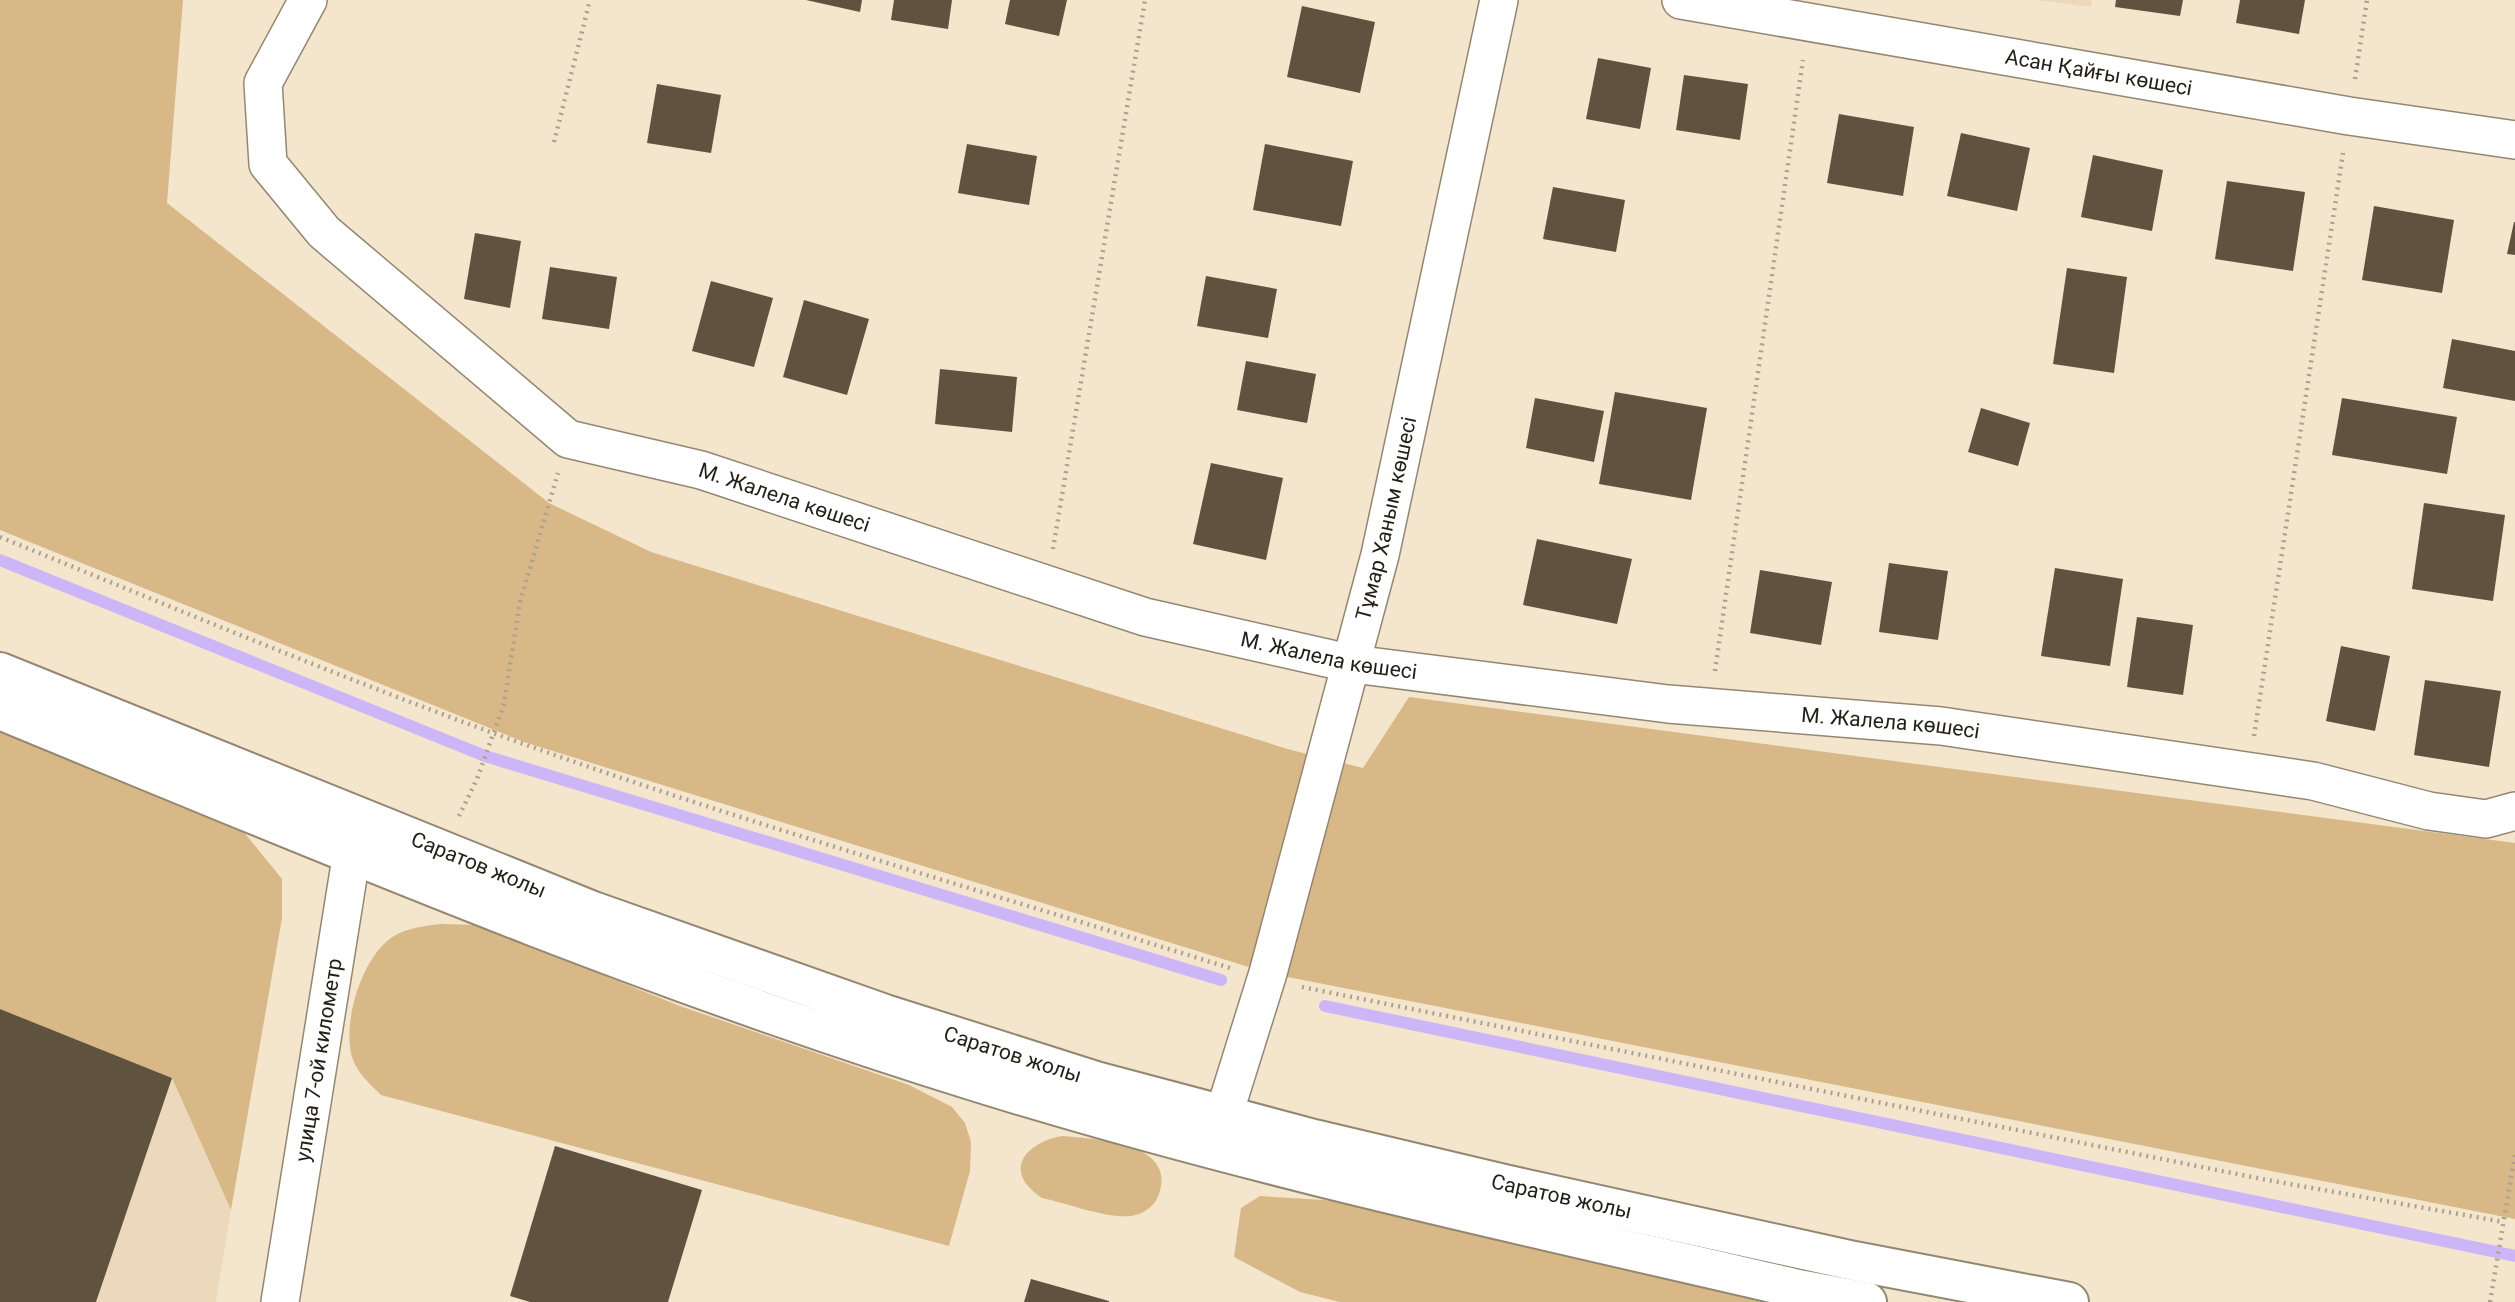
<svg xmlns="http://www.w3.org/2000/svg" width="2515" height="1302" font-family="Roboto,sans-serif">
<style>
.built{fill:#ecd9bb}
.green{fill:#d7b886}
.lines{fill:none;stroke-linecap:round;stroke-linejoin:round}
.stream{stroke:#ccb6f8;stroke-width:12}
.building{fill:#5f523e}
.street-casing{stroke:#948771;stroke-width:40}
.primary-casing{stroke:#948771;stroke-width:42}
.path{stroke:#ada18e;stroke-width:4.5;stroke-dasharray:2 5;stroke-linecap:butt}
.street{stroke:#fff;stroke-width:37}
.primary{stroke:#fff;stroke-width:38}
.labels{text-anchor:middle;dominant-baseline:central;stroke-width:7;stroke-linejoin:round;paint-order:stroke}
.street-label{font-size:21px;fill:#241f16;stroke:#f4e5cd}
</style>
<rect width="100%" height="100%" fill="#f4e5cd"/>
<g class="built">
<path d="M2036,0H2092L2091,7Z"/>
<path d="M0,1009L172,1078L231,1210L216,1302H0Z"/>
</g>
<g class="green">
<path d="M0,0H183L167,203L549,503L651,552L1291,750L1363,768L1409,697L2515,843V1219L1268,973L524,742L0,530Z"/>
<path d="M0,727L243,831L282,879V918L231,1210L172,1078L0,1009Z"/>
<path d="M440,924L478,925L680,1006L909,1085L952,1107L965,1123L971,1142L970,1171L949,1246L381,1095C370,1084 357,1073 352,1057C342,1023 362,955 394,936C407,928 425,926 440,924Z"/>
<path d="M1062,1136C1096,1139 1177,1142 1159,1194C1155,1206 1144,1214 1131,1216C1108,1219 1066,1203 1042,1198C1002,1172 1024,1143 1062,1136Z"/>
<path d="M1260,1196L1340,1201L1761,1302H1340L1300,1292L1234,1257L1241,1208Z"/>
</g>
<g class="lines">
<g class="stream">
<path d="M0,560L485,756L1221,980"/>
<path d="M1325,1006L2515,1256"/>
</g>
</g>
<g class="building">
<path d="M806,0H862L860,12Z"/>
<path d="M894,0H952L948,29L891,20Z"/>
<path d="M1010,0H1067L1059,36L1005,24Z"/>
<path d="M2116,0H2183L2180,16L2115,7Z"/>
<path d="M2240,0H2305L2299,34L2236,23Z"/>
<path d="M1302,6L1375,22L1360,93L1287,77Z"/>
<path d="M1598,58L1651,68L1640,129L1586,119Z"/>
<path d="M1684,75L1748,84L1740,140L1676,130Z"/>
<path d="M657,84L721,95L711,153L647,143Z"/>
<path d="M1839,114L1914,127L1903,196L1827,183Z"/>
<path d="M1961,133L2030,148L2017,211L1947,196Z"/>
<path d="M967,144L1037,156L1029,205L958,193Z"/>
<path d="M1265,144L1353,161L1341,226L1253,210Z"/>
<path d="M2093,155L2163,170L2152,231L2081,217Z"/>
<path d="M2227,181L2305,192L2293,271L2215,259Z"/>
<path d="M1553,187L1625,200L1616,252L1543,239Z"/>
<path d="M2374,206L2454,220L2442,293L2362,280Z"/>
<path d="M2514,222H2515V255L2507,254Z"/>
<path d="M475,233L521,241L510,308L464,299Z"/>
<path d="M550,267L617,277L609,329L542,319Z"/>
<path d="M2067,268L2127,277L2114,373L2053,364Z"/>
<path d="M1206,276L1277,289L1268,338L1197,326Z"/>
<path d="M711,281L773,298L754,367L692,351Z"/>
<path d="M804,300L869,319L847,395L783,377Z"/>
<path d="M2452,339L2515,351V401L2443,388Z"/>
<path d="M1246,361L1316,374L1307,423L1237,410Z"/>
<path d="M940,369L1017,377L1012,432L935,424Z"/>
<path d="M1615,392L1707,408L1691,500L1599,484Z"/>
<path d="M1535,398L1604,411L1594,462L1526,448Z"/>
<path d="M2342,398L2457,417L2447,474L2332,455Z"/>
<path d="M1981,408L2030,423L2018,466L1968,452Z"/>
<path d="M1211,463L1283,478L1266,560L1193,544Z"/>
<path d="M2424,503L2505,515L2493,601L2412,589Z"/>
<path d="M1537,539L1632,559L1617,624L1523,605Z"/>
<path d="M1889,563L1948,571L1938,640L1879,632Z"/>
<path d="M2055,568L2123,579L2110,666L2041,656Z"/>
<path d="M1760,570L1832,582L1821,645L1750,633Z"/>
<path d="M2137,617L2193,625L2183,695L2127,687Z"/>
<path d="M2341,646L2390,656L2375,731L2326,721Z"/>
<path d="M2425,680L2501,691L2489,767L2414,755Z"/>
<path d="M0,1009L172,1078L96,1302H0Z"/>
<path d="M555,1146L702,1190L668,1302H530L510,1296Z"/>
<path d="M1031,1279L1109,1301V1302H1024Z"/>
</g>
<g class="lines">
<defs>
<g id="street">
<path id="s1" d="M308,0L263,83L268,164L324,232L568,439L701,470L1145,617L1353,664L1668,704L1941,726L2313,781L2429,811L2486,819L2515,811"/>
<path id="s2" d="M1681,0L2349,116L2515,140"/>
<path id="s3" d="M1214,1146L1268,973L1380,555L1499,0"/>
<path id="s4" d="M280,1302L356,827"/>
</g>
<g id="primary">
<path id="s5" d="M0,672L593,911L885,1014L1096,1081L1314,1139L1504,1184L1854,1261L2069,1302"/>
<path d="M0,710C323,843 643,979 977,1082C1247,1166 1523,1225 1798,1289L1867,1302"/>
</g>
</defs>
<use href="#street" class="street-casing"/>
<use href="#primary" class="primary-casing"/>
<g class="path">
<path d="M2355,79L2367,0"/>
<path d="M554,142L590,0"/>
<path d="M0,537C164,604 327,672 493,733C735,821 984,891 1230,968"/>
<path d="M1053,549L1145,0"/>
<path d="M1715,671L1803,60"/>
<path d="M2254,736L2343,153"/>
<path d="M459,816L477,779L504,704L520,602L558,473"/>
<path d="M1302,987L2267,1180L2504,1222"/>
<path d="M2490,1302L2515,1154"/>
</g>
<use href="#street" class="street"/>
<use href="#primary" class="primary"/>
</g>
<g class="labels">
<g class="street-label">
<text stroke="none"><textPath href="#s2" startOffset="424">Асан Қайғы көшесі</textPath></text>
<text stroke="none"><textPath href="#s1" startOffset="808">М. Жалела көшесі</textPath></text>
<text stroke="none"><textPath href="#s3" startOffset="651">Тұмар Ханым көшесі</textPath></text>
<text stroke="none"><textPath href="#s1" startOffset="1376">М. Жалела көшесі</textPath></text>
<text stroke="none"><textPath href="#s1" startOffset="1942">М. Жалела көшесі</textPath></text>
<text stroke="none"><textPath href="#s5" startOffset="516">Саратов жолы</textPath></text>
<text stroke="none"><textPath href="#s5" startOffset="1083">Саратов жолы</textPath></text>
<text stroke="none"><textPath href="#s4" startOffset="245">улица 7-ой километр</textPath></text>
<text stroke="none"><textPath href="#s5" startOffset="1650">Саратов жолы</textPath></text>
</g>
</g>
</svg>
